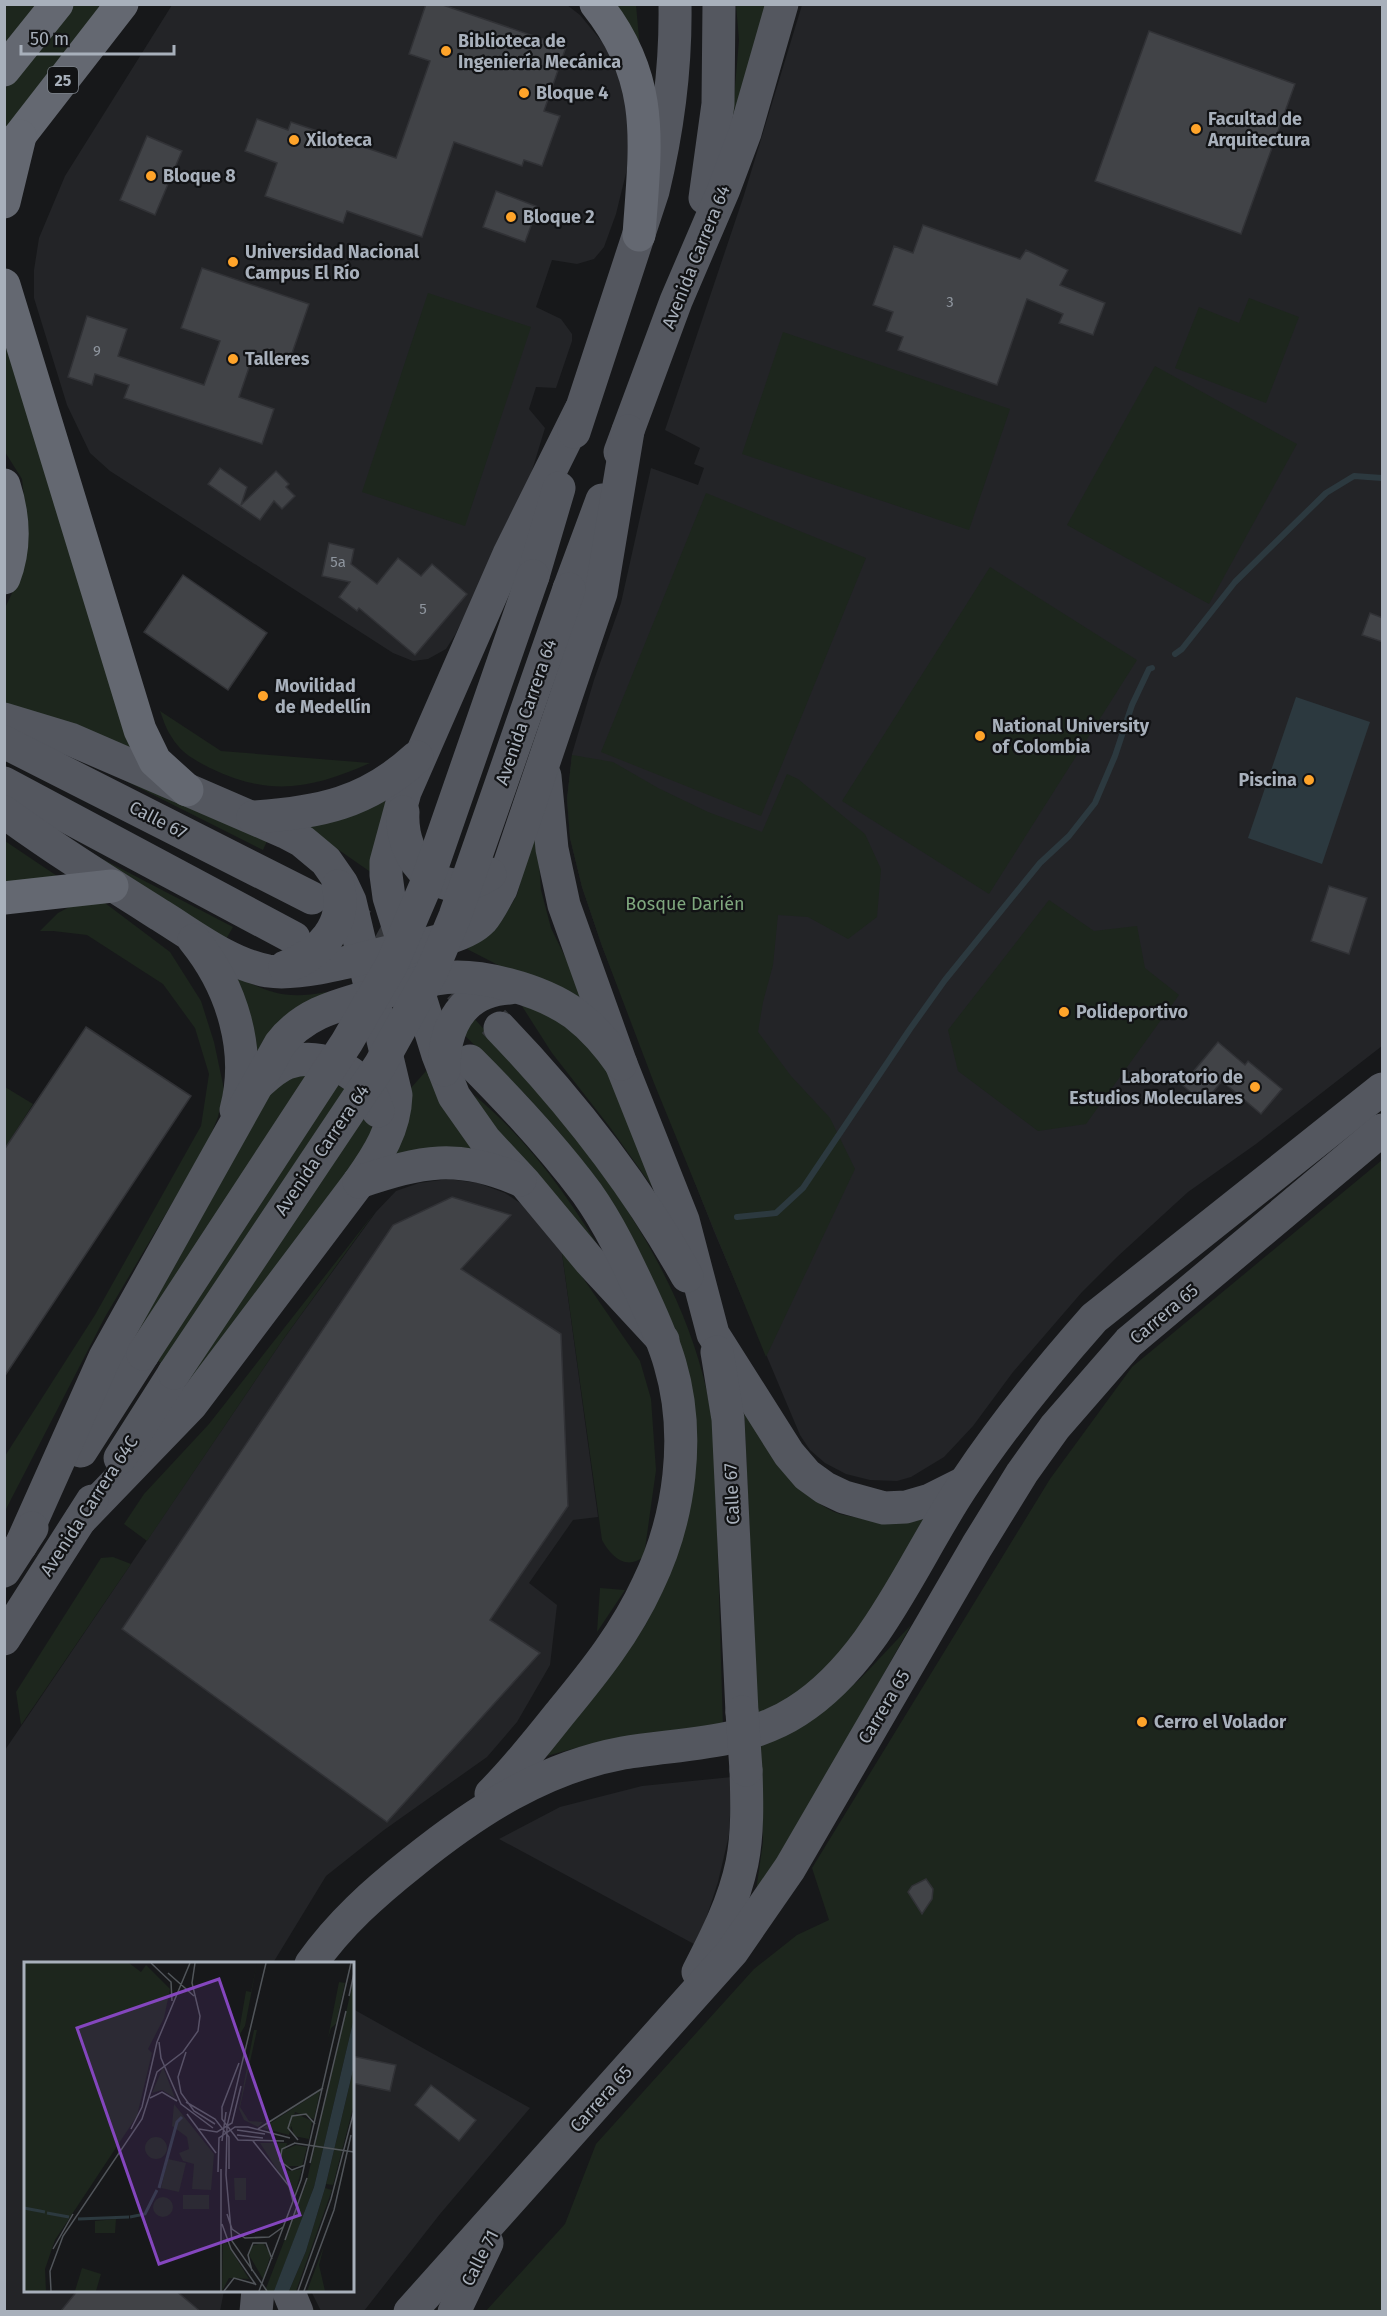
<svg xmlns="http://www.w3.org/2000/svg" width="1387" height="2316" font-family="'Fira Sans',sans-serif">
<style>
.built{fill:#232427}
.green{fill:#1d261d}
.water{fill:#2c393f}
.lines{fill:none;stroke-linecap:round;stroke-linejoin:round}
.stream{stroke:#2c393f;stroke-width:6}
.building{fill:#414347;stroke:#313236;stroke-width:1.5}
.major-tunnel{stroke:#34363a;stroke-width:33;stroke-dasharray:33 16;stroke-linecap:butt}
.major{stroke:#54575f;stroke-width:33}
.highway{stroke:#646871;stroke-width:33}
.major-bridge{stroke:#54575f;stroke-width:33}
.poi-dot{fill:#ffa42a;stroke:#121315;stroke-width:2}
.labels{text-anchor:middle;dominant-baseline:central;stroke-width:4.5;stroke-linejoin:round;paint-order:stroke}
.number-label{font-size:15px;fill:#8e959e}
.shield{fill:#121315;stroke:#7b8189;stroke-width:1.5}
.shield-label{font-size:16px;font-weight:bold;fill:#a8b0bb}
.poi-label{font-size:18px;font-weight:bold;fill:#a8b0bb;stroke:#121315;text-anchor:start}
.street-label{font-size:18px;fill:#a8b0bb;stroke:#121315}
.park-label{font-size:18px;fill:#7fa87e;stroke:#121315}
.inset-river{fill:none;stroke:#2c393f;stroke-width:3}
.inset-road{fill:none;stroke:#51555a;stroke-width:1.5}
.view{fill:#8446be;fill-opacity:0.15;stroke:#8446be;stroke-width:3}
.inset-edge{fill:none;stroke:#a8b0bb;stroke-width:3}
</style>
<rect width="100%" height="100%" fill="#17181a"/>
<g class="built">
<path d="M172,5H567L580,15L603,43L616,68L624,95L629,141L627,169L616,214L604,247L594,259L577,264L552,260L536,307L561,319L572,334V341L556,388L536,387L529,409L545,428L527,487L455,635L446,649L428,659L413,661L393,653L110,471L90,453L67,405L34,298V270L39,238L65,176Z"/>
<path d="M802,5H1382V1046L1256,1144L1188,1192L1117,1257L1082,1292L1013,1372L973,1426L944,1457L911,1477L897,1481L870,1480L846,1474L825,1463L810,1450L800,1435L714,1231L602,946L582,887L570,838L567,799L572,754L594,680L621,603L651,468L698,485L704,468L694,464L700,448L665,430L744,195Z"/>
<path d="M448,1179L478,1183L505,1193L529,1209L561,1246L598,1517L573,1520L529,1583L557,1605L550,1665L517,1722L487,1757L384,1830L326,1876L273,1963L26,1964V2290L78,2291L60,2311L5,2312V1750L282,1341L376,1212L396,1191L419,1183Z"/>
<path d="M732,1777L729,1835L718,1882L705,1922L694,1944L499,1839L560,1807L642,1786Z"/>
<path d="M353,2009L530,2108L440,2214L364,2311H321L311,2291L352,2290Z"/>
<path d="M175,2291H224L220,2311H201Z"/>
</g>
<g class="green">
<path d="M5,5H49L5,59Z"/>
<path d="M73,5H105L5,132V89Z"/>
<path d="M609,5H636L641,60Z"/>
<path d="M736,5H769L730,145L739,40Z"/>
<path d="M428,293L531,327L465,526L362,492Z"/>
<path d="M1249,298L1299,317L1266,403L1175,368L1199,307L1239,323Z"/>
<path d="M783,332L1010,409L969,530L742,454Z"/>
<path d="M4,336L135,754L5,709V608L23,570L27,525L22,479L5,452Z"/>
<path d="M1155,366L1297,444L1209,604L1067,525Z"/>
<path d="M706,493L866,558L761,816L601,752Z"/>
<path d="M990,567L1137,660L989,894L842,801Z"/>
<path d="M160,711L221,751L370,763C311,789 270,797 210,768C194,760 180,752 171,736C166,729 163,719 160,711Z"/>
<path d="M572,755L613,762L658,788L708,812L762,832L787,774L798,779L865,834L881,869L877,917L848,939L808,917L778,915L773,965L763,1002L758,1032L791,1076L830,1118L855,1169L766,1357L654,1083L602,946L582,887L570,838L567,799Z"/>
<path d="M82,759L268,839L263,850Z"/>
<path d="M386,790L382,880L300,823Z"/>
<path d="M536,823L541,890L551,928L593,1014L467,949L501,922L517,895Z"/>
<path d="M66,840L233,927L225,941Z"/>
<path d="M5,841L63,880L5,887Z"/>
<path d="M1049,900L1094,931L1137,926L1145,968L1179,995L1086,1124L1038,1131L958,1071L948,1030Z"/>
<path d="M77,903H105L170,952L201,1001L214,1042L224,1089L218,1117L207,1144L105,1317L5,1511V1456L95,1315L201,1126L209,1074L195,1028L163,984L87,935L53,931H40L58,913Z"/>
<path d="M225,972C266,990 280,1001 326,992L299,1014L257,1063Z"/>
<path d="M520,1003L549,1012L606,1063L666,1206L609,1126L552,1053Z"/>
<path d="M471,1015C568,1122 675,1247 707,1392C717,1435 716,1483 717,1527C719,1594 721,1660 723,1727L583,1746L543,1757L605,1683L646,1624L678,1548L693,1482L603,1189L560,1133L524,1093L460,1031Z"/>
<path d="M427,1070L488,1163L388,1159L410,1089Z"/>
<path d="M297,1072C339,1084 364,1089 374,1136L190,1381L129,1343L263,1093Z"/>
<path d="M5,1087L33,1104L5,1148Z"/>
<path d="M474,1095C529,1140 570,1199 606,1259L482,1113Z"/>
<path d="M1382,1160V2311L485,2312L565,2224L596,2144L754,1969L797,1935L829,1920L812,1868L1050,1479L1132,1367Z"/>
<path d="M375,1212L282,1341L147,1541L124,1524L144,1494L209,1424Z"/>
<path d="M561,1246L640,1361L651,1399L656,1470L644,1556C626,1572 610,1555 602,1540Z"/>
<path d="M744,1407C768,1446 790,1490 832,1511C840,1515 850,1516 859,1518C887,1525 899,1524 927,1517L883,1595L820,1678L758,1717Z"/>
<path d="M113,1557L131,1564L21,1725L16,1692L101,1558Z"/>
<path d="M600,1588L625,1590L597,1632Z"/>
<path d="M911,1625L834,1763L755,1898L763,1842L761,1746L821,1713L861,1678Z"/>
</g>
<path class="water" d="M1296,697L1370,722L1322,864L1248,838Z"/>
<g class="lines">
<g class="stream">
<path d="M1175,654L1182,649L1235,582L1326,493L1354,476L1382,478"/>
<path d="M737,1217L776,1213L803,1188L910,1029L945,980L1040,863L1069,836L1095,803L1115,756L1132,705L1149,669L1152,668"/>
</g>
</g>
<g class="building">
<path d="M426,4H440L566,47L544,111L560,116L542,166L524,160L522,166L454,142L422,237L347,211L343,223L265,196L277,163L245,151L257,119L288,130L291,122L396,158L430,61L409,54Z"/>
<path d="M1149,31L1295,84L1241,234L1095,181Z"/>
<path d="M147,136L182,151L155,215L120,200Z"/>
<path d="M496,191L538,207L525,242L483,227Z"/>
<path d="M923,225L1020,259L1026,250L1068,270L1060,285L1105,303L1093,335L1059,323L1063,314L1027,299L997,385L898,350L903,337L886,331L893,312L873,305L894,246L913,253Z"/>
<path d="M202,268L309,304L288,365L254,353L239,397L274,409L262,444L124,398L129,385L95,374L92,385L68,377L87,316L127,329L118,356L204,385L220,341L181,328Z"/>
<path d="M220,468L247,487L241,505L276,471L289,484L286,487L295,496L282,509L274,501L260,520L208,484Z"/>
<path d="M329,543L354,549L351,564L377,584L398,558L421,576L432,564L467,594L415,655L359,608L357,611L339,597L350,582L322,576Z"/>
<path d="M183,575L267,633L228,690L144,632Z"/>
<path d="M1370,613L1383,618V642L1362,635Z"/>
<path d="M1329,886L1367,898L1349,954L1311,941Z"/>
<path d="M86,1027L191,1096L4,1377V1150Z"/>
<path d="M1218,1042L1245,1065L1248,1061L1282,1089L1261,1114L1222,1081L1204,1103L1182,1085Z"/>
<path d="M452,1197L511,1215L461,1269L561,1334L568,1506L490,1620L540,1653L387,1822L122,1629L393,1225Z"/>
<path d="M926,1879L933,1889L932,1899L922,1914L908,1892L912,1886Z"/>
<path d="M352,2056L396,2065L390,2091L352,2083Z"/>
<path d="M431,2085L476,2120L459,2141L415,2105Z"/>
<path d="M78,2290H175L201,2312H60Z"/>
</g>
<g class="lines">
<path class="major-tunnel" d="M334,910L422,958L457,985L500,1028"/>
<g class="major">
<path d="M705,198L718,104L719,4"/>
<path d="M580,411L509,554L405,792L386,862V875L389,897L438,1055L454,1096L485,1140L525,1183L589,1260L663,1340"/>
<path d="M574,432L653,191C668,129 676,68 675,4"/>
<path d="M620,452L676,301L724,189L745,133L782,4"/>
<path d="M533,576L559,488"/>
<path d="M569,589L602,500"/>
<path d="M4,719L70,739L285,832L302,841L326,861L342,884L350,901L396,1095C395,1129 378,1155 359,1182L191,1405L81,1519"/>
<path d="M4,742L312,898"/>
<path d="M545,776L552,849L564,905L621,1064L683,1220L713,1334L789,1454L807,1475L825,1488L844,1497L884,1508L906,1507L930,1500L964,1483"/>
<path d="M4,783L294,938"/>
<path d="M4,812C56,850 109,883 163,917C195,937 230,964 268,971C302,976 359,959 393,951C418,945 464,939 482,920C490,911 495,899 501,889L601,593L628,431"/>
<path d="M403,812C400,862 441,906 490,874"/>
<path d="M253,817C319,813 367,803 417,757"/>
<path d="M194,940C232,987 252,1051 236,1110"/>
<path d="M285,967C320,955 348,924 338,886"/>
<path d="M500,1028C572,1103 636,1185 687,1276"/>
<path d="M470,1061C511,1102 552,1146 587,1193C609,1224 625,1258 641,1292C652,1316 663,1339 670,1364C691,1435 680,1518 648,1584C626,1632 595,1671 562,1711C539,1740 517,1768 491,1794"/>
<path d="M444,1070C444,1025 463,990 510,988"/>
<path d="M260,1082C268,1075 277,1067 287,1063C317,1052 353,1067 371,1094C374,1099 376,1106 378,1111"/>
<path d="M359,1182C422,1161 457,1153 520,1180"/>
<path d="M717,1352L728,1419L742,1712"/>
<path d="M81,1451L143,1354"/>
<path d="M120,1458L174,1373"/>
<path d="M21,1545L105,1357L280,1044C303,1014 335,1006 370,996C392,991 414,983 436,979C476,971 542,990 575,1014C593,1028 608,1045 621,1064"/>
<path d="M4,1571L32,1528"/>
<path d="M4,1639L92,1501"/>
<path d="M311,1964C340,1923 374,1893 413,1862C475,1812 542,1768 623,1753C682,1743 745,1745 797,1711C877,1660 914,1557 966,1481C1004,1424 1048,1370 1094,1318L1382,1089"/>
<path d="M698,1972C716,1937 734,1902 742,1863C748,1833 747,1801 746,1770"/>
<path d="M288,2290L297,2312"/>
<path d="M256,2312L258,2290"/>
<path d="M410,2312L732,1952L790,1868L977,1546L1022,1473L1055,1427L1129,1342L1382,1130"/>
<path d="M454,2312L487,2243"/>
</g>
<g class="highway">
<path d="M596,4C657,80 645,145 639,235"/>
<path d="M4,70L57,4"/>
<path d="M4,156L122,4"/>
<path d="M4,202L20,136"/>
<path d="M4,285L140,730L155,761L187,790"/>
<path d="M4,485C14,516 16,547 4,578"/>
<path d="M4,898L112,886"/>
</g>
<g class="major-bridge">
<path d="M143,1354L347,1042L392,964L425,887L533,576"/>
<path d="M174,1373L380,1065L432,971L455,916L569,589"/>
<path d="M742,1712L746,1770"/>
</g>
</g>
<g class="poi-dot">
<circle cx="446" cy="51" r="6"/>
<circle cx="524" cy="93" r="6"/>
<circle cx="1196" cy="129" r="6"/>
<circle cx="294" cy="140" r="6"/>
<circle cx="151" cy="176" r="6"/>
<circle cx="511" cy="217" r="6"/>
<circle cx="233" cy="262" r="6"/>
<circle cx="233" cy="359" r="6"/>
<circle cx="263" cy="696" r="6"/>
<circle cx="980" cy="736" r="6"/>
<circle cx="1309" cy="780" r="6"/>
<circle cx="1064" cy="1012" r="6"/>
<circle cx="1255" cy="1087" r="6"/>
<circle cx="1142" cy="1722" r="6"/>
</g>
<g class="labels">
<g class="number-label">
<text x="950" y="302">3</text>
<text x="97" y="351">9</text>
<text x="338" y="562">5a</text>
<text x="423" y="609">5</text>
</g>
<rect class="shield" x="48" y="67" width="30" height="26" rx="4.5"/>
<g class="shield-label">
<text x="63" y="80">25</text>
</g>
<g class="poi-label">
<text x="458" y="41">Biblioteca de<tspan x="458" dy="21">Ingeniería Mecánica</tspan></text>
<text x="536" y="93">Bloque 4</text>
<text x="1208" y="119">Facultad de<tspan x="1208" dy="21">Arquitectura</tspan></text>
<text x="306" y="140">Xiloteca</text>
<text x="163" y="176">Bloque 8</text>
<text x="523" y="217">Bloque 2</text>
<text x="245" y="252">Universidad Nacional<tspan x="245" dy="21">Campus El Río</tspan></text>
<text x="245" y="359">Talleres</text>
<text x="275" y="686">Movilidad<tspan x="275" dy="21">de Medellín</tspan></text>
<text x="992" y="726">National University<tspan x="992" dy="21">of Colombia</tspan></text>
<text x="1297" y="780" text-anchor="end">Piscina</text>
<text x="1076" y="1012">Polideportivo</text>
<text x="1243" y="1077" text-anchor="end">Laboratorio de<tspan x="1243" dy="21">Estudios Moleculares</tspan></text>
<text x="1154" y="1722">Cerro el Volador</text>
</g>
<g class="street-label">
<text transform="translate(696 257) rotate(-68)">Avenida Carrera 64</text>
<text transform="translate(526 712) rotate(-71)">Avenida Carrera 64</text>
<text transform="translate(158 820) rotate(27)">Calle 67</text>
<text transform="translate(322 1150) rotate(-56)">Avenida Carrera 64</text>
<text transform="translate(1164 1314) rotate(-40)">Carrera 65</text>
<text transform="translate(732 1494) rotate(-93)">Calle 67</text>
<text transform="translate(89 1506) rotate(-57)">Avenida Carrera 64C</text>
<text transform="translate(884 1707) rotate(-59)">Carrera 65</text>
<text transform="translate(601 2099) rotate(-48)">Carrera 65</text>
<text transform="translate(480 2258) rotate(-63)">Calle 71</text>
</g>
<g class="park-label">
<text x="685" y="904">Bosque Darién</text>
</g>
</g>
<g transform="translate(24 1962)">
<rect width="330" height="330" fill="#17181a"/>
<path d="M0,1H105L117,10L122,3L146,27L140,56L124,87L128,91L113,154L31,278L21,307L22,329H0ZM233,1L221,64L214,75L222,29L227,30ZM330,16V56L290,225L255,317L250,329H241L282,222ZM315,20L321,21L312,62L307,66L304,76ZM230,68H233L216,145L225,159L239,160L234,165L220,158L215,147ZM330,104V142L309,223L302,222ZM139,105L151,136L138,128L128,131ZM296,129L290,157L271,150L265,173L239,166ZM150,142L190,192L187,228L168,227L170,202L159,199L155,191L165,187L163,175L148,164ZM273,152L288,159L285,177L270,174L266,158ZM121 186a11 11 0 1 1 22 0a11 11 0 1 1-22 0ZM236,181H263L257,205L265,209L278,207L270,234ZM272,183L283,185L278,204H260L258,189ZM144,197L162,201L155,230L137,226ZM210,216H222V238H211ZM301,226L308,228L272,329H265L282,289ZM159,233H185V247H159ZM129 245a10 10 0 1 1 20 0a10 10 0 1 1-20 0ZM92,257L91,271H71V259ZM199,275L225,317L205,316L198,329ZM239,281L247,292L239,317L225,293L227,284ZM300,284L295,303L301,329H283ZM58,306L77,312L72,329H51Z" fill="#1d261d"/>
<path d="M330,56V104L301,226L282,289L265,329H250L290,225Z" fill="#2c393f"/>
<path class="inset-river" d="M135,226L153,160L158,155M0,246L21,250M23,251L45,255M106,255L121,252L133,228M54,257L105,255"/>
<path class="inset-road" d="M127,1L147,20L148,39M242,1L203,164L202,213L208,279L243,329M144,11L170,34M325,34L330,11M135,80L137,96L157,142L189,166M162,90L154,115L157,131L170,149L191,162M215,101L198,145V157L214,178L260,179M126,136L138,130L153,139M162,140L191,157L205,175V207M163,152L192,191M107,167L118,145L133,80L166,1M175,167L193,170L208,161L217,124M234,167L299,126M213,168L241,172M213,173L239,176M274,178L264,166L268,154L282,152L291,162M198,179L202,150M229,179L265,224L269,239M270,181L330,190M271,181L258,187L256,199L268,208L281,203M286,201L322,49M194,210L195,176L211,165H224L266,176M203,252L208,267L221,276L245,275L259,265M198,262L207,287L232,323M261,278L283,216M29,287L49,252M228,309L224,293L229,281H242L248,297M27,329L26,309L39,274L118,157L133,110L159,90L174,69L176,54L168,21L171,1M197,329V207M200,329L210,316L231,322M235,329L277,218L327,1M274,329L307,237L330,149M280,329L310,248L327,173"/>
<path class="view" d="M195,17L276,253L135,302L53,66Z"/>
<rect width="330" height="330" class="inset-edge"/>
</g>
<rect width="1387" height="2316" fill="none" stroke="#a8b0bb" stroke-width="12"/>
<path d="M21 45v9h153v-9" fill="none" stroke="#a8b0bb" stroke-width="3"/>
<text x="30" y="45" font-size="18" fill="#a8b0bb" stroke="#121315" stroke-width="4.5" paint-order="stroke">50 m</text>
</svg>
